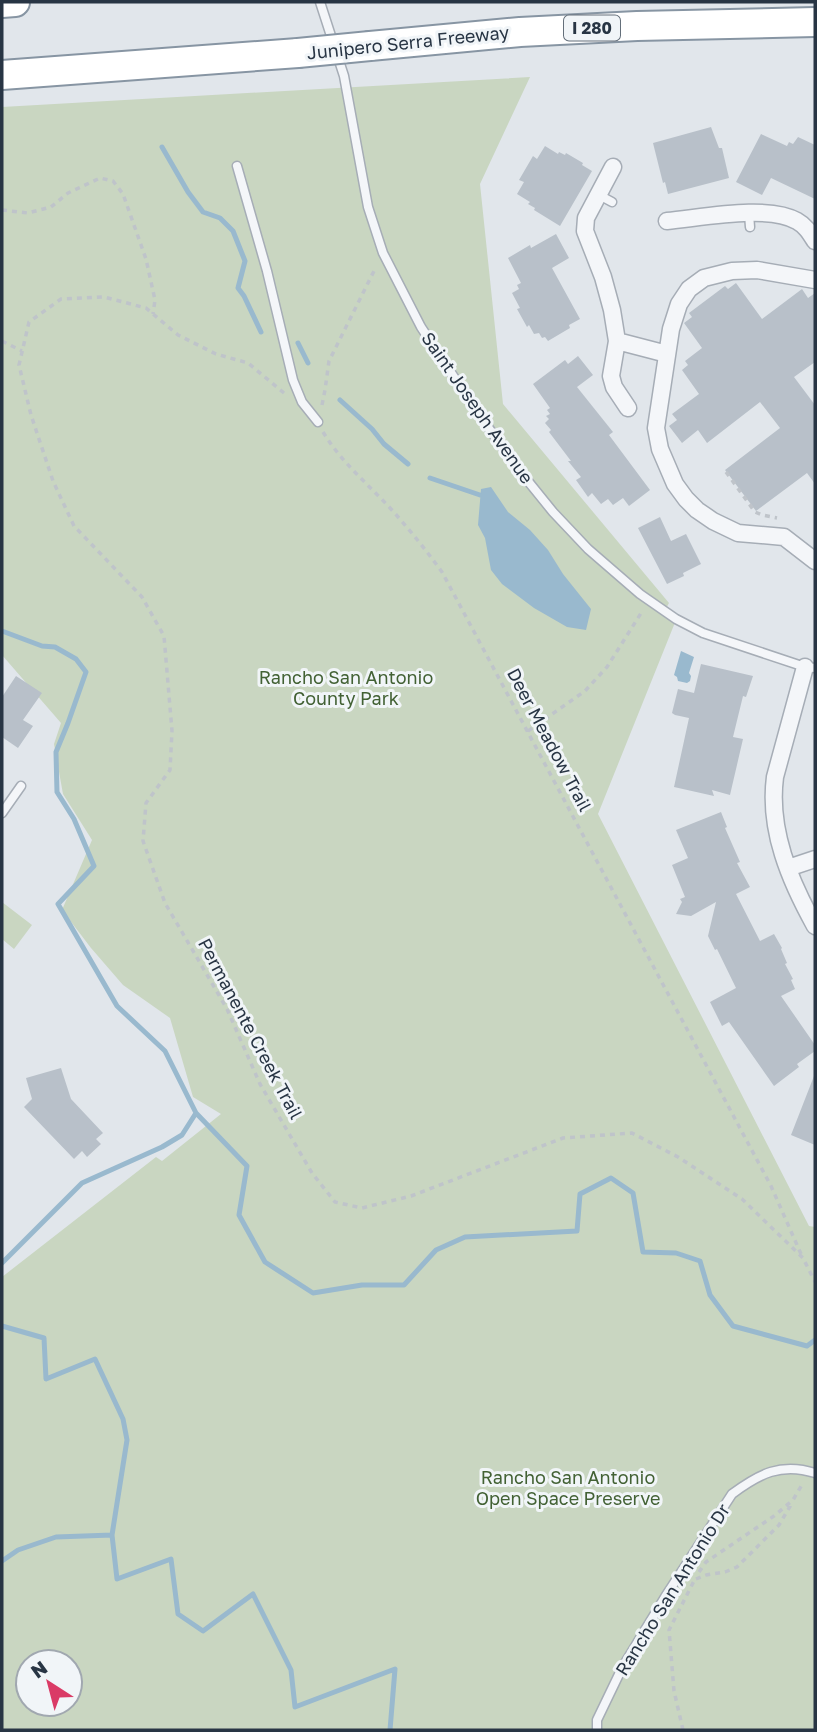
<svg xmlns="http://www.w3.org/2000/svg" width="817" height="1732" font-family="'Golos Text',sans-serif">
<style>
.green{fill:#c9d6c1;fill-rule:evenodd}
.water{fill:#99b9ce}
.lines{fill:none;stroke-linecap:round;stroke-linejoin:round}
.stream{stroke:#99b9ce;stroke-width:5}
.building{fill:#b8c0c9}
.service-casing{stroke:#a6adb6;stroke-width:11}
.minor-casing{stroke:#a6adb6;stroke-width:19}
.motorway-casing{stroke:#8795a3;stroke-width:32}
.path{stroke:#bfc4ca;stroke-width:3.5;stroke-dasharray:5 5;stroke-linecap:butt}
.service{stroke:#f4f6f9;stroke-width:8}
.minor{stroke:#f4f6f9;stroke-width:16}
.motorway{stroke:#fff;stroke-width:28}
.motorway-bridge-casing{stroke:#8795a3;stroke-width:32;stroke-linecap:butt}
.motorway-bridge{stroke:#fff;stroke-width:28}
.labels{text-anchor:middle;stroke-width:6;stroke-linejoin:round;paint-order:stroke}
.shield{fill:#f1f5f8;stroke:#646f7a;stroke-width:2}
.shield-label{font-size:16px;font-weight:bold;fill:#283544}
.street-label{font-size:18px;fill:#283544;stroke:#f1f5f8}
.park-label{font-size:18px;fill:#426134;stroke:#f1f5f8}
</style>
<rect width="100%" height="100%" fill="#e1e6eb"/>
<path class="green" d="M530,77l-50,107 23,220 166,199 -5,9 12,8 -78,194 211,412 6,1v503h-813v-453l154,-120 6,4 59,-47 -28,-17 -23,-79 -47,-33 -32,-37 -29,-38 30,-70 -29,-46 -9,-50 7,-21 -59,-68v-548zM28,1662h42v42h-42z
M2,902l30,23 -18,24 -12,-10z"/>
<path class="water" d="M491,487l17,25 22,18 18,20 15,24 28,35 -5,21 -19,-3 -33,-19 -32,-24 -11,-14 -6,-32 -7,-13 3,-36z
M681,651l13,6 -5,16 2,3 -1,5 -3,2 -9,-2 -1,-4 -3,-2z"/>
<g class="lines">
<path class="stream" d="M162,147l26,45 15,20 17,6 13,13 12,30 -7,27 6,8 17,36
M298,343l10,20
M340,400l32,29 12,15 24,20
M430,478l50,17
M2,631l40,15 13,1 21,12 10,13 -18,51 -12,29 1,40 17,27 20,47 -36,38 59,102 48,45 31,62 51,53 -8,49 26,47 48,31 49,-8h42l32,-35 29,-13 112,-6 3,-37 31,-16 22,15 10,59 33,1 24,8 10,34 23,31 74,20 8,-6
M2,1263l80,-80 80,-36 20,-12 14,-22
M2,1326l42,12 2,41 49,-20 28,60 4,21 -15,95 5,44 54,-20 7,55 25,17 50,-37 38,76 4,37 100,-38 -5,61
M2,1561l16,-11 38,-13 56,-2"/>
</g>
<path class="building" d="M711,127l8,21h3l7,30 -61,16 -3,-12 -2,1 -10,-40z
M761,134l26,12 2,-4 4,2 5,-7 17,8v54l-44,-21 -9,17 -26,-13z
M545,146l13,8 1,-2 6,3 1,-2 17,10 -1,2 10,6 -32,55 -26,-16 1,-2 -7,-4 2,-2 -13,-8 7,-12 -5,-2 14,-24 4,3z
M556,234l13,24 -17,10 28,51 -11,6 1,3 -22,13 -3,-4 -3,1 -3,-5 -5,1 -5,-9 -2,2 -10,-18 3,-1 -8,-15 7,-4 -2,-4 4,-2 -13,-25 22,-13 1,3z
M736,283l26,36 40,-30 6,9 7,-5v69l-21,15 21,28v79l-8,-11 -51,38 -31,-41 55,-42 -20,-26 -53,41 -9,-13 -16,13 -13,-17 8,-6 -5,-6 27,-20 -17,-24 6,-5 -3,-4 17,-13 -18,-25 8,-6 -3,-4 36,-27 3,3z
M578,356l15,19 -16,12 36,45 -4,3 41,55 -21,16 -6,-8 -10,7 -5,-6 -7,5 -9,-11 -4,4 -12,-17 5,-3 -13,-16h3l-22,-29 2,-2 -6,-7 4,-4 -3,-3 4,-2 -3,-4 3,-2 -17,-24 32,-24 3,4z
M660,517l11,24 15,-7 15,30 -18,9 1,3 -17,8 -29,-56z
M701,664l52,12 -7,21 -3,-1 -10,41 10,2 -13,56 -18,-5 2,6 -40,-9 15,-69 -14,-3 -3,-2 6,-24 16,4z
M16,676l26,17 -19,27 10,6 -15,22 -16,-11v-40z
M721,812l6,15 -2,1 15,34 -3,1 13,24 -14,7 24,47 14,-7 8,14 -1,1 6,14 -2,1 8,15 -2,1 4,9 -14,7 34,49v6l-18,13 2,3 -25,19 -45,-64 -7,4 -12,-24 26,-14 -19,-39 -2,1 -7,-14 8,-34 -25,14 -15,-2 6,-12 -2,-3 5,-2 -13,-32 16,-7 -12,-28z
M61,1068l10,31 32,34 -7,6 5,5 -14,13 -5,-6 -8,8 -50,-52 8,-8 -6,-21z
M814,1076h1v69l-24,-10z"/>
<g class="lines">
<defs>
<path id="service" d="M320,2l24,74 24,131 15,46 38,74 54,82 44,61 34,42 35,37 52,45 36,25 27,14 102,34 10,1
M237,166l30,105 26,109 9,22 16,20
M599,195l13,7
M749,214l1,13
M2,813l19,-27
M597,1730v-10l26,-54 42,-69 67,-103c27,-20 49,-32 83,-21"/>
<path id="minor" d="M613,167l-27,51 -1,13 18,46 9,33 5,31 -6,35 3,11 14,21
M667,221c34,-3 101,-17 130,0 9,5 13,12 18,20
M815,280l-58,-10 -25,1 -28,7 -15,11 -10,15 -8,25 -15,99 4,21 15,35 11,15 11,11 16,11 25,12 46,4 31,24
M617,341l50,13
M805,667l-30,110c-7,53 15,104 40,149
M788,868l27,-9"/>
<path id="motorway" d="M2,3l13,-1
M370,46l150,-14 117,-6 178,-4
M2,75l296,-22"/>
</defs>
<use href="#service" class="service-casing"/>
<use href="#minor" class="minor-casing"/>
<use href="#motorway" class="motorway-casing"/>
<path class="path" d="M2,210l26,3 23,-6 17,-14 32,-15 13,3 10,13 23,65 9,41 -2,14
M2,341l20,10
M284,393l-36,-30 -32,-9 -38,-19 -32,-27 -42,-11 -43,2 -32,23 -10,43 12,50 22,66 21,45 68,71 22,39 8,95 -2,39 -24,33 -3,38 22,62 62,106 33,75 52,89 23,29 27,6 49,-12 152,-58 69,-5 46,24 64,42 61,59 12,24
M322,405l3,-15 4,-29 47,-94
M323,432c19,31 44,51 68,77 18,20 35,41 51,63l329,614 30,68
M726,472l29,40 7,3 15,3
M528,731l57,-40 22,-24 36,-57
M699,1572l7,-10 68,-46 19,-16 10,-17
M696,1579l10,-4 19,-3 12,-5 42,-42 13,-22
M683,1730l-9,-39 -5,-61 26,-51"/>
<use href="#service" class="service"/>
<use href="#minor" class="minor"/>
<use href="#motorway" class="motorway"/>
<defs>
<path id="motorway-bridge" d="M298,53l72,-7"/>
</defs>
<use href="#motorway-bridge" class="motorway-bridge-casing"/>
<use href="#motorway-bridge" class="motorway-bridge"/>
</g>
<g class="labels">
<rect class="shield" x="564" y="15.5" width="56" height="25" rx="5"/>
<g class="shield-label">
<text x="592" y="34">I 280</text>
</g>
<g class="street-label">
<text transform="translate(408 43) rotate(-6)" y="6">Junipero Serra Freeway</text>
<text transform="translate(477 408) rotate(55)" y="6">Saint Joseph Avenue</text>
<text transform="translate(549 740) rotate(62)" y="6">Deer Meadow Trail</text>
<text transform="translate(250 1029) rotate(62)" y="6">Permanente Creek Trail</text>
<text transform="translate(673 1590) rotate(-58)" y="6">Rancho San Antonio Dr</text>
</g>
<g class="park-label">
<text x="346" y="684">Rancho San Antonio<tspan x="346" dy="21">County Park</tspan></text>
<text x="568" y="1484">Rancho San Antonio<tspan x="568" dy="21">Open Space Preserve</tspan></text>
</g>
</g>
<rect width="817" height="1732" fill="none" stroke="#283544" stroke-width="7"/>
<g transform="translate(49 1683) rotate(324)"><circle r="33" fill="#f1f5f8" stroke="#a1a8b0" stroke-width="2"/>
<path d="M0-5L12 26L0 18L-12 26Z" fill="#da3b66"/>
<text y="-10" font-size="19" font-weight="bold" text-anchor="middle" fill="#283544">N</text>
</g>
</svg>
